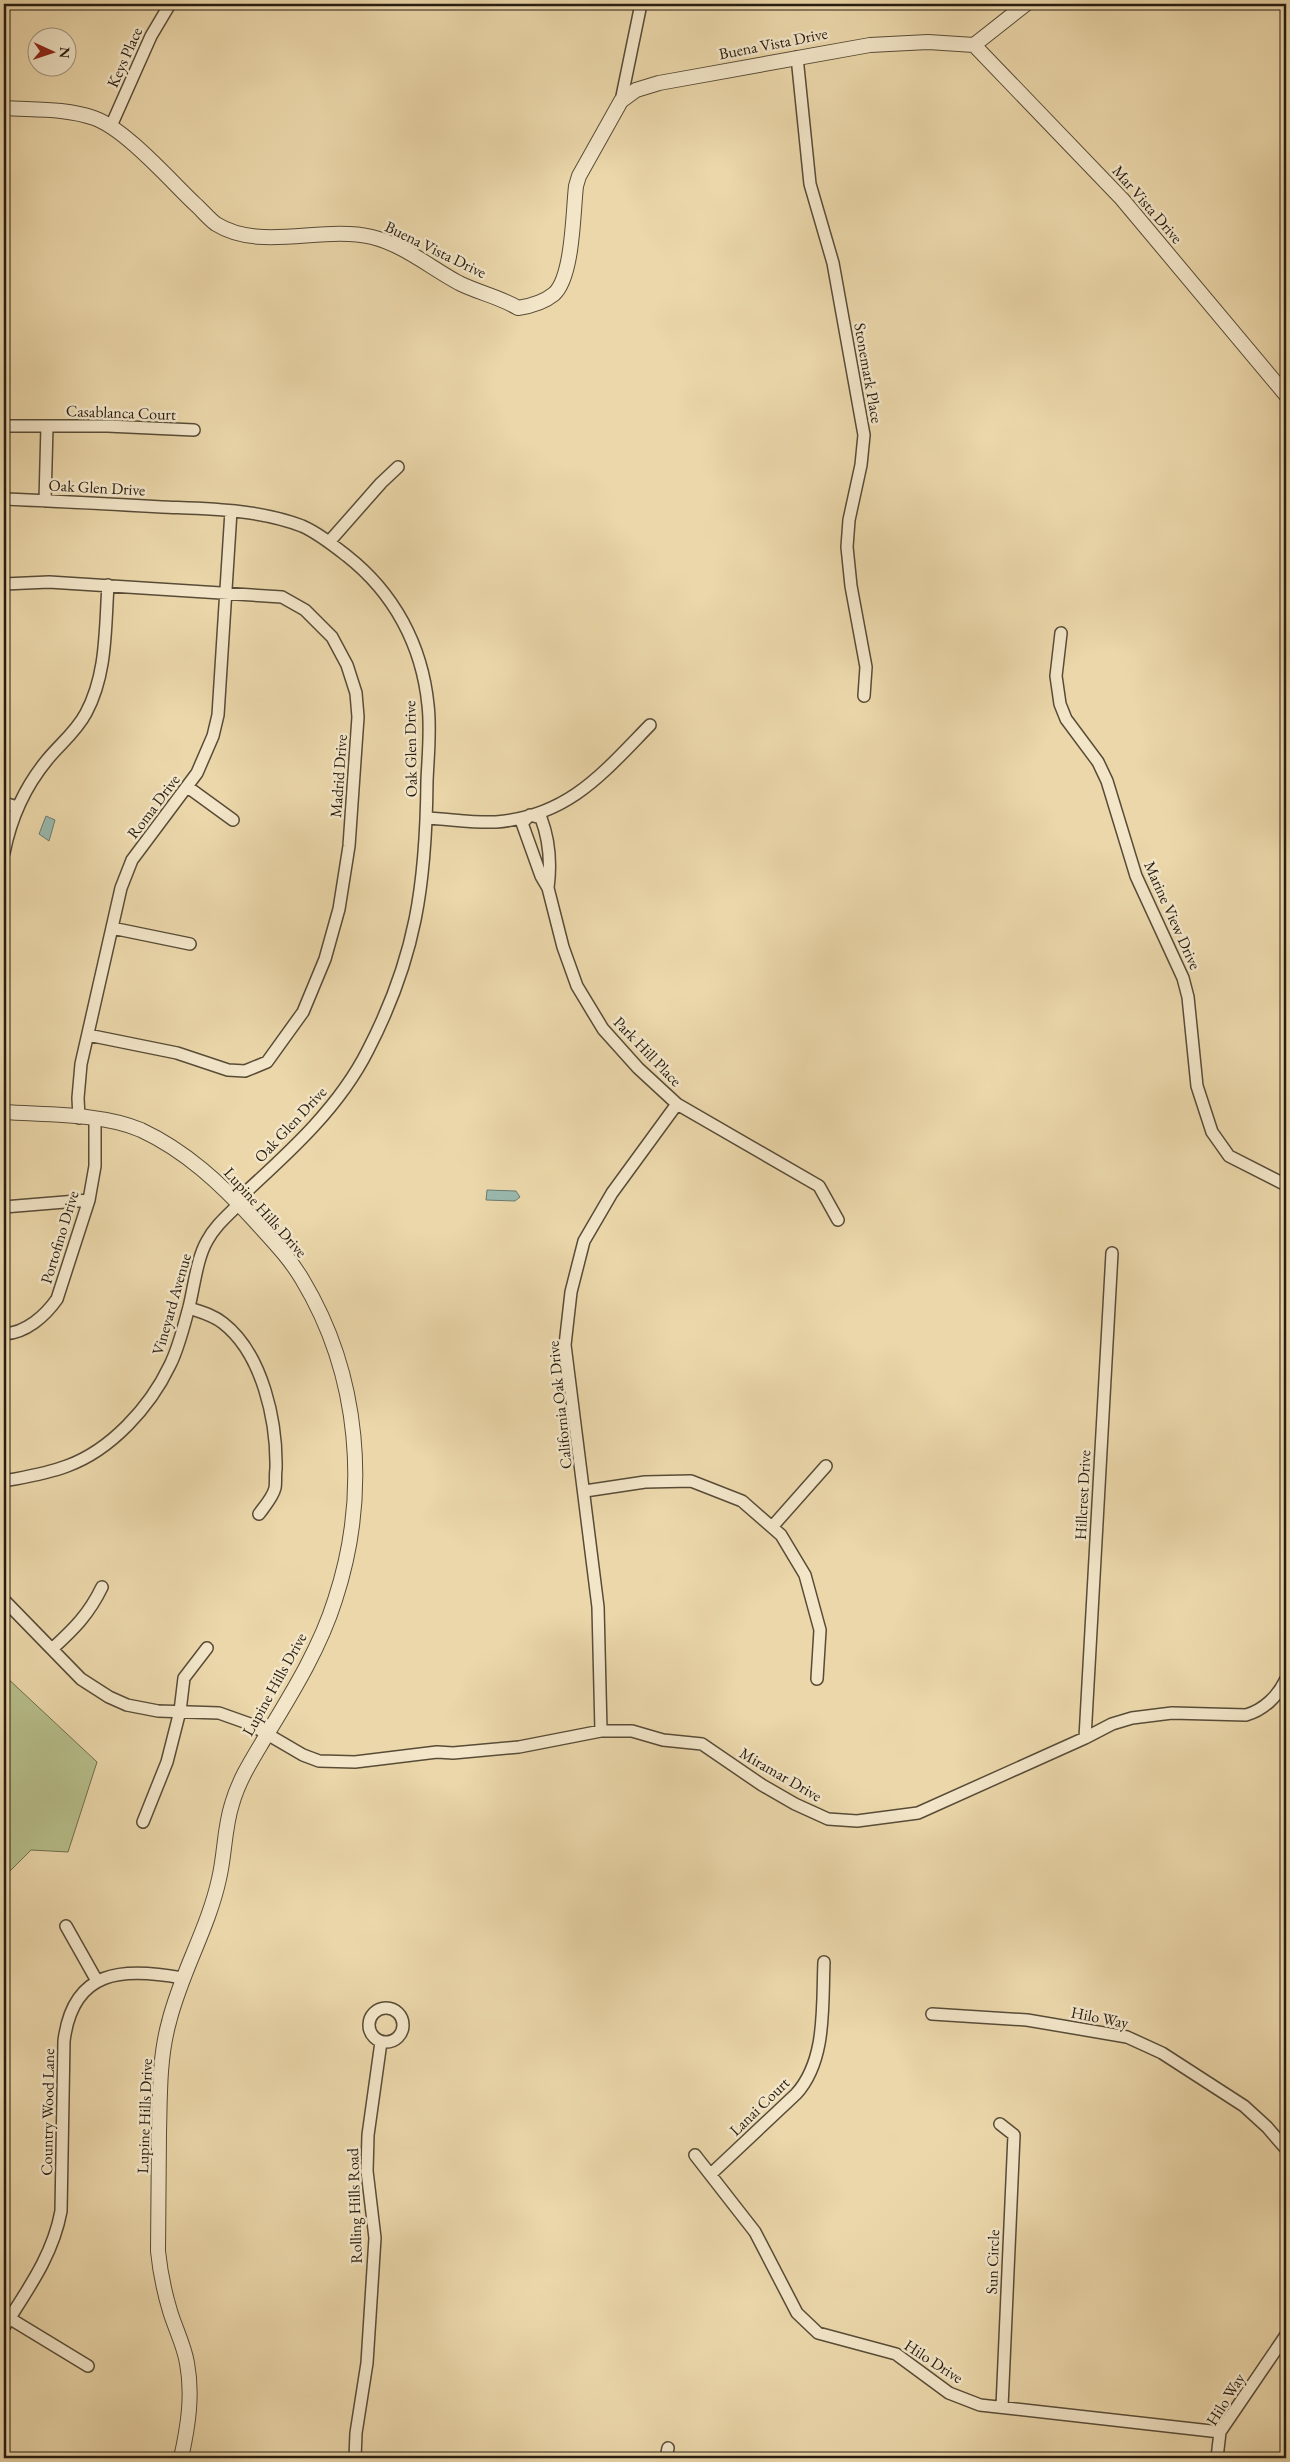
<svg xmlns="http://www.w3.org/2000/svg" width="1290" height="2462" font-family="'EB Garamond',serif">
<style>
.green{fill:#b6be8a;stroke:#6e6e4e}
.water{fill:#99b9ae;stroke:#6b7b6f}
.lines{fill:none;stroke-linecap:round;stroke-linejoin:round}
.minor-casing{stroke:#584c37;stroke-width:14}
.tertiary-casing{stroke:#584c37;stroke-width:16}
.minor{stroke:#f2e5c8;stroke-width:11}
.tertiary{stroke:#f2e5c8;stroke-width:14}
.labels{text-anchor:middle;stroke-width:5;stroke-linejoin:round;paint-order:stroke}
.street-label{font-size:16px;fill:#271d11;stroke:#f2e5c8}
</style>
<rect width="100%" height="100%" fill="#ebd7aa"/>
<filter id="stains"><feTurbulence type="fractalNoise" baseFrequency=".004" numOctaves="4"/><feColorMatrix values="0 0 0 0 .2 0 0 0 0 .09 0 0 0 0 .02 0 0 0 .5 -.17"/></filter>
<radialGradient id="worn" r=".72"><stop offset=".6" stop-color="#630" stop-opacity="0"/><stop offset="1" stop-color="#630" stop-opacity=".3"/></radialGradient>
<path class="green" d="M4,1675l93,87 -29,90 -37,-2 -27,27z"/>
<path class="water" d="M46,816l9,4 -6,21 -10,-7z
M487,1190l29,1 4,6 -5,4 -29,-1z"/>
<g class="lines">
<defs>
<path id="minor" d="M797,57l13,127 23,79 31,172 -3,30 -12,55 -2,27 4,39 15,81 -2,29
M621,101l20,-97
M111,126l40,-90 19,-32
M4,426h103l87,4
M4,499c52,2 105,5 158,8 46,2 96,2 140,19 16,7 31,19 45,30 47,37 75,89 81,149 3,25 0,51 -1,76 -1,103 -11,176 -59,269 -30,60 -83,106 -132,151
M45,501l2,-75
M329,542l52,-59 17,-16
M4,584l45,-2 233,15 23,13 27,27 15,28 9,28 2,24 -9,129 -10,63 -14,50 -22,53 -36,50 -22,9 -17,-1 -51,-17 -89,-18
M1061,633l-5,43 4,28 6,15 32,43 9,19 29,95 47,102 5,19 9,89 15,46 17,24 57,29
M189,788l44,32
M4,803l13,4
M427,818c22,1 47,5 69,4 73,-6 107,-49 154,-97
M4,853c7,-36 20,-65 43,-93 13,-16 29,-28 39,-47 21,-39 19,-84 22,-128
M548,888c3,-23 1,-49 -7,-70l-11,-3 -8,8 19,53 7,12 15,59 14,39 26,43 35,39 39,36 142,82 19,34
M112,928l78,16
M79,1118l-1,-20 3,-34 40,-176 11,-28 65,-87 16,-37 5,-21 13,-204
M4,1207l85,-7
M189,1308c12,4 24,7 34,15 40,31 54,99 53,146 -1,6 0,14 -1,19 -2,9 -11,19 -16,26
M4,1334c22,-1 41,-18 53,-35l32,-99 6,-34v-47
M4,1481c21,-4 42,-7 63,-15 44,-16 83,-59 103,-101 9,-18 14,-40 19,-58 5,-20 8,-49 18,-66 8,-15 20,-25 32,-37
M585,1491l60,-9 46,-1 51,20 39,34 24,40 15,55 -3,49
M772,1527l54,-61
M4,1600l77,79 28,18 18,8 31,6 61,2 31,11 53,31 16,6 36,1 82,-10 16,1 66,-6 82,-16h31l31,9 39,4 60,41 33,19 33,15 29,2 61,-8 167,-75 27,-14 20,-6 40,-5 74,2c18,-5 32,-19 40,-36
M52,1649c22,-20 37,-35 50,-62
M601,1731l-3,-124 -33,-262 6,-53 13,-51 28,-48 65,-89
M1085,1738l27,-485
M143,1822l24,-60 13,-51 4,-33 23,-30
M66,1926l31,55
M369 2025a17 17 0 1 1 34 0a17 17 0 1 1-34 0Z
M932,2014l95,6 100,17 35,16 82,53 23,21 19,22
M1000,2124l14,11 -12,272
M695,2155l60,77 42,81 21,20 78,21 53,39 31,12 240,27
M711,2174l85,-80c31,-34 26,-89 28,-132
M9,2318l79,48
M4,2327c24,-38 49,-72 57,-116l3,-170c9,-72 59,-74 118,-63
M355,2458l1,-25 11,-70 8,-125 -8,-67 1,-36 13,-93
M666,2458l2,-10
M1217,2458l3,-26 66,-97"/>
<path id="tertiary" d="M974,45l148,154 164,196
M4,108c29,2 62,0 90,10 30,10 75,61 100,85 7,6 14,15 22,21 45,28 106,1 156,13 32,8 59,31 87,46 20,10 41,14 59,25 13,-2 25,-5 36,-14 19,-17 19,-82 22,-108l3,-10 42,-75 15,-11 23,-7 211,-38 58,-3 46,3 52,-41
M4,1112c42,3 98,1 137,18 45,21 80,54 113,90 17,19 35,37 48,59 58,96 68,215 33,321 -15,48 -43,93 -69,136 -13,22 -27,43 -34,68 -8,25 -7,50 -13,75 -11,50 -38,94 -50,143 -10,36 -9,74 -10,111 0,39 -1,78 -1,118 2,20 6,40 12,60 5,17 14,34 17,52 6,32 1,64 -6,95"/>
</defs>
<use href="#minor" class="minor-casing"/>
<use href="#tertiary" class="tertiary-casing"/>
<use href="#minor" class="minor"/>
<use href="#tertiary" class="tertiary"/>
</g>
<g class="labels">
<g class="street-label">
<text transform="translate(773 43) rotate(-11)" y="6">Buena Vista Drive</text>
<text transform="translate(124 57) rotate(-66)" y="6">Keys Place</text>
<text transform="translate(1148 204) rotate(49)" y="6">Mar Vista Drive</text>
<text transform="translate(436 249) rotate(26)" y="6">Buena Vista Drive</text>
<text transform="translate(869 373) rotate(80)" y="6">Stonemark Place</text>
<text transform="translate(121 412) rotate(2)" y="6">Casablanca Court</text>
<text transform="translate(97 487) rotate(3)" y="6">Oak Glen Drive</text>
<text transform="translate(410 749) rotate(-91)" y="6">Oak Glen Drive</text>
<text transform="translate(338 776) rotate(-86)" y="6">Madrid Drive</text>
<text transform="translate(153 806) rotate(-53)" y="6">Roma Drive</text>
<text transform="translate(1173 915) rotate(66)" y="6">Marine View Drive</text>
<text transform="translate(648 1051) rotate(46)" y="6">Park Hill Place</text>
<text transform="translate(290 1124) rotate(-47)" y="6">Oak Glen Drive</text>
<text transform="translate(266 1212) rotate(48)" y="6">Lupine Hills Drive</text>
<text transform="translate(59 1237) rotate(-73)" y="6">Portofino Drive</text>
<text transform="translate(171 1304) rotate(-74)" y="6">Vineyard Avenue</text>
<text transform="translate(559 1405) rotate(-96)" y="6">California Oak Drive</text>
<text transform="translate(1082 1495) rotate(-87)" y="6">Hillcrest Drive</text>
<text transform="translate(274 1684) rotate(-61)" y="6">Lupine Hills Drive</text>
<text transform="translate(781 1774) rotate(30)" y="6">Miramar Drive</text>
<text transform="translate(1100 2017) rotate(11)" y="6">Hilo Way</text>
<text transform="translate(759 2106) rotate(-44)" y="6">Lanai Court</text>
<text transform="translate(47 2112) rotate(-89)" y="6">Country Wood Lane</text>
<text transform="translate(144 2116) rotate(-88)" y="6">Lupine Hills Drive</text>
<text transform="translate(354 2206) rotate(-92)" y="6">Rolling Hills Road</text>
<text transform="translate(992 2262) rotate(-88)" y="6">Sun Circle</text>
<text transform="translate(934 2361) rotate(33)" y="6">Hilo Drive</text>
<text transform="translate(1225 2399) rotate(-58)" y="6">Hilo Way</text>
</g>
</g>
<rect width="1290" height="2462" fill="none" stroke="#ebd7aa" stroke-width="20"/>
<rect x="5" y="5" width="1280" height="2452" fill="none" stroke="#271d11" stroke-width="2.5"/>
<rect x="10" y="10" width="1270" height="2442" fill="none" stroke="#271d11"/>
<g transform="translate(52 52) rotate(93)"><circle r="24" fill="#f2e5c8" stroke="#a1957f"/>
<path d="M0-4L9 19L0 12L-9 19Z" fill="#8f2418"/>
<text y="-8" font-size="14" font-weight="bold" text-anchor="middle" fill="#271d11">N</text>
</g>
<rect width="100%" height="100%" filter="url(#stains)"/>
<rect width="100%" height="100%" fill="url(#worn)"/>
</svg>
